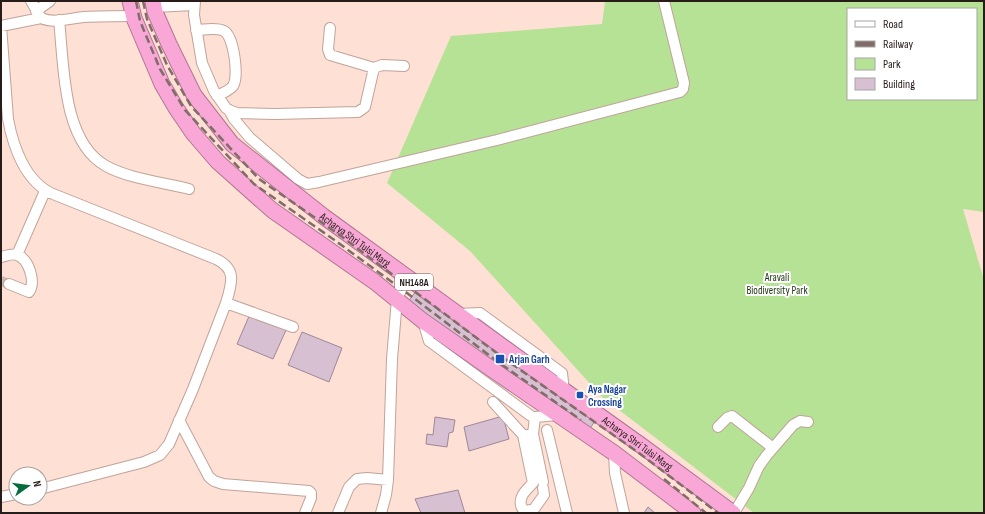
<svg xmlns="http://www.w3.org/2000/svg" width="985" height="514" font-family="'Sofia Sans Condensed',sans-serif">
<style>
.green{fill:#b5e295;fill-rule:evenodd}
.building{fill:#d8c0d3;stroke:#9d8798}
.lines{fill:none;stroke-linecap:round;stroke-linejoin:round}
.minor-tunnel{stroke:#d4b9af;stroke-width:10;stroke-dasharray:10 5;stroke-linecap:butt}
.minor-casing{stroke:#c0a399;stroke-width:12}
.highway-casing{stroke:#b07694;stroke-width:17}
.minor{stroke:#fff;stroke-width:10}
.highway{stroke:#f9a7d6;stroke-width:15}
.rail{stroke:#806d67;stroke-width:2.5;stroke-dasharray:8 4;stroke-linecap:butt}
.transit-dot{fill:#1a4fb4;stroke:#fff;stroke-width:1.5}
.labels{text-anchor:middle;stroke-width:4;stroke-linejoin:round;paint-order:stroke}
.shield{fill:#fff;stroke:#68605e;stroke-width:1}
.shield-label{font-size:10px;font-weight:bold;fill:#271c19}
.street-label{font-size:11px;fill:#271c19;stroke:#fff}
.park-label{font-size:11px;fill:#1f3210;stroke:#fff}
.transit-label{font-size:11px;font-weight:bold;fill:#164399;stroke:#fff;text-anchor:start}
</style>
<rect width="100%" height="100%" fill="#ffe0d5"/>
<path class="green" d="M605,1h379v211l-21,-3 21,71v233h-230l-152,-116 -132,-146 -83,-68 64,-147 151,-12zM848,9h128v90h-128z"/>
<path class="building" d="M420,286l55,40 6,-8 71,52 -5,6 53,38 -12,17 -54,-39 -7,11 -70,-51 -50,-49z
M250,314l36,16 -13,29 -36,-15z
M302,332l40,16 -13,34 -41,-17z
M503,416l6,23 -40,12 -5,-24z
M435,417l20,3 -2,12 -4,1 -2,14 -21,-3 1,-10 6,1z
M458,490l7,23h-44l-6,-14z
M648,507l7,6h-11z"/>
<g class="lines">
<path class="minor-tunnel" d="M1,281l8,3"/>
<defs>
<path id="minor" d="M31,1l10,17
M195,1l-1,14 8,48 12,28 12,17 3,2 8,3 38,1 83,-2 7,-5 9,-39 8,-3 22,1
M154,7l40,-2
M36,11l14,-10
M59,20c5,45 3,122 47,146 21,12 59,17 83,23
M1,26l7,93c5,27 17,63 45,75l163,65c21,10 16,24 10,44l-33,86 -24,55 -9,11 -16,7 -104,27
M1,26l40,-8c13,6 30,0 43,-1 17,-1 33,-1 50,-1
M330,28l-2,21 2,6 44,13
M196,30c8,0 20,-3 28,1 10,5 15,46 9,55 -4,5 -11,7 -16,10
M229,110l5,9 16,19 48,41 9,5 12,-2 178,-42 183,-48 3,-3 1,-6 -20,-82
M17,255l28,-64
M1,257c5,-1 11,-4 16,-2 12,4 19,27 12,37l-20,-8
M226,303l67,24
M457,314l23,-1 82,60 2,18
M423,321l6,20 102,75 4,1 22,-2
M493,402l30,33h5
M535,417l-2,17 10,48
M179,420l30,57 5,4 9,3 86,7 2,2v5l-6,15
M718,427l9,-9 5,-2 41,32
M547,430l20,83
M523,435l10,48c-7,7 -16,15 -11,25l4,3 8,-2 10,-14 -1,-7
M614,453l1,20 9,40
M1,497l15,-3
M338,513l11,-26 8,-8 10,-1 21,2
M381,513l5,-18 2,-15 4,-121 5,-60 10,-22
M734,513l15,-25 10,-22 8,-11 26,-30 7,-4 8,1"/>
<g id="highway">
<path d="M130,1l4,17 28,66 14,24 17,25 25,29 54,48 103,72 48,39 70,49 121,83 79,60"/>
<path id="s1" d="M153,1l2,11 14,32 25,51 38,49 91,72 183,133 136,97 91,67"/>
</g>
</defs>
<use href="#minor" class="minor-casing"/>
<use href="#highway" class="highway-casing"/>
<use href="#minor" class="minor"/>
<use href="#highway" class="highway"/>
<path class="rail" d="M136,1l4,20 20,48 25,41 69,74 79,55 74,54 91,69 83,58
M143,1l4,18 20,46 24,41 68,73 78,54 165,124 137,96 79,60
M664,479l42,34"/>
</g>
<g class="transit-dot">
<rect x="495" y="354" width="10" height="10" rx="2"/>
<rect x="576" y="391" width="8" height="8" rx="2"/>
</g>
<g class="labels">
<rect class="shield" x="395" y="274" width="38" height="16" rx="3"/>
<g class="shield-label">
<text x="414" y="286">NH148A</text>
</g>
<g class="street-label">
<text dy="4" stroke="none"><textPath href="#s1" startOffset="321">Acharya Shri Tulsi Marg</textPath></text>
<text dy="4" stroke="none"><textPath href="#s1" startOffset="669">Acharya Shri Tulsi Marg</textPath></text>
</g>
<g class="park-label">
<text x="777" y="281">Aravali<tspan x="777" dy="13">Biodiversity Park</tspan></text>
</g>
<g class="transit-label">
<text x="509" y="363">Arjan Garh</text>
<text x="588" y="393">Aya Nagar<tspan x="588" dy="13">Crossing</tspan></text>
</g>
</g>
<rect width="985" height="514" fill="none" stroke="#271c19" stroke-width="4"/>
<rect x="847" y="8" width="130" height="92" fill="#ffffff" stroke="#a9a4a3"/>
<rect x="855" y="21" width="20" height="6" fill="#ffffff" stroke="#a9a4a3"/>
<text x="883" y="28" font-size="12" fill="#271c19">Road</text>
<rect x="855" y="41" width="20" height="6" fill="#806d67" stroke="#a9a4a3"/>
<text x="883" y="48" font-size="12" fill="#271c19">Railway</text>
<rect x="855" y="58" width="20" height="12" fill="#b5e295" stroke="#a9a4a3"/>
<text x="883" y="68" font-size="12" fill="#271c19">Park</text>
<rect x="855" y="78" width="20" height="12" fill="#d8c0d3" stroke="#a9a4a3"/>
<text x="883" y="88" font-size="12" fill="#271c19">Building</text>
<g transform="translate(28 486) rotate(76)"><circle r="19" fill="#ffffff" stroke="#a9a4a3"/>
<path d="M0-3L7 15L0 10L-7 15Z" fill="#066a3f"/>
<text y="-6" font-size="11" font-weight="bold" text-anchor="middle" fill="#271c19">N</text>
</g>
</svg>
